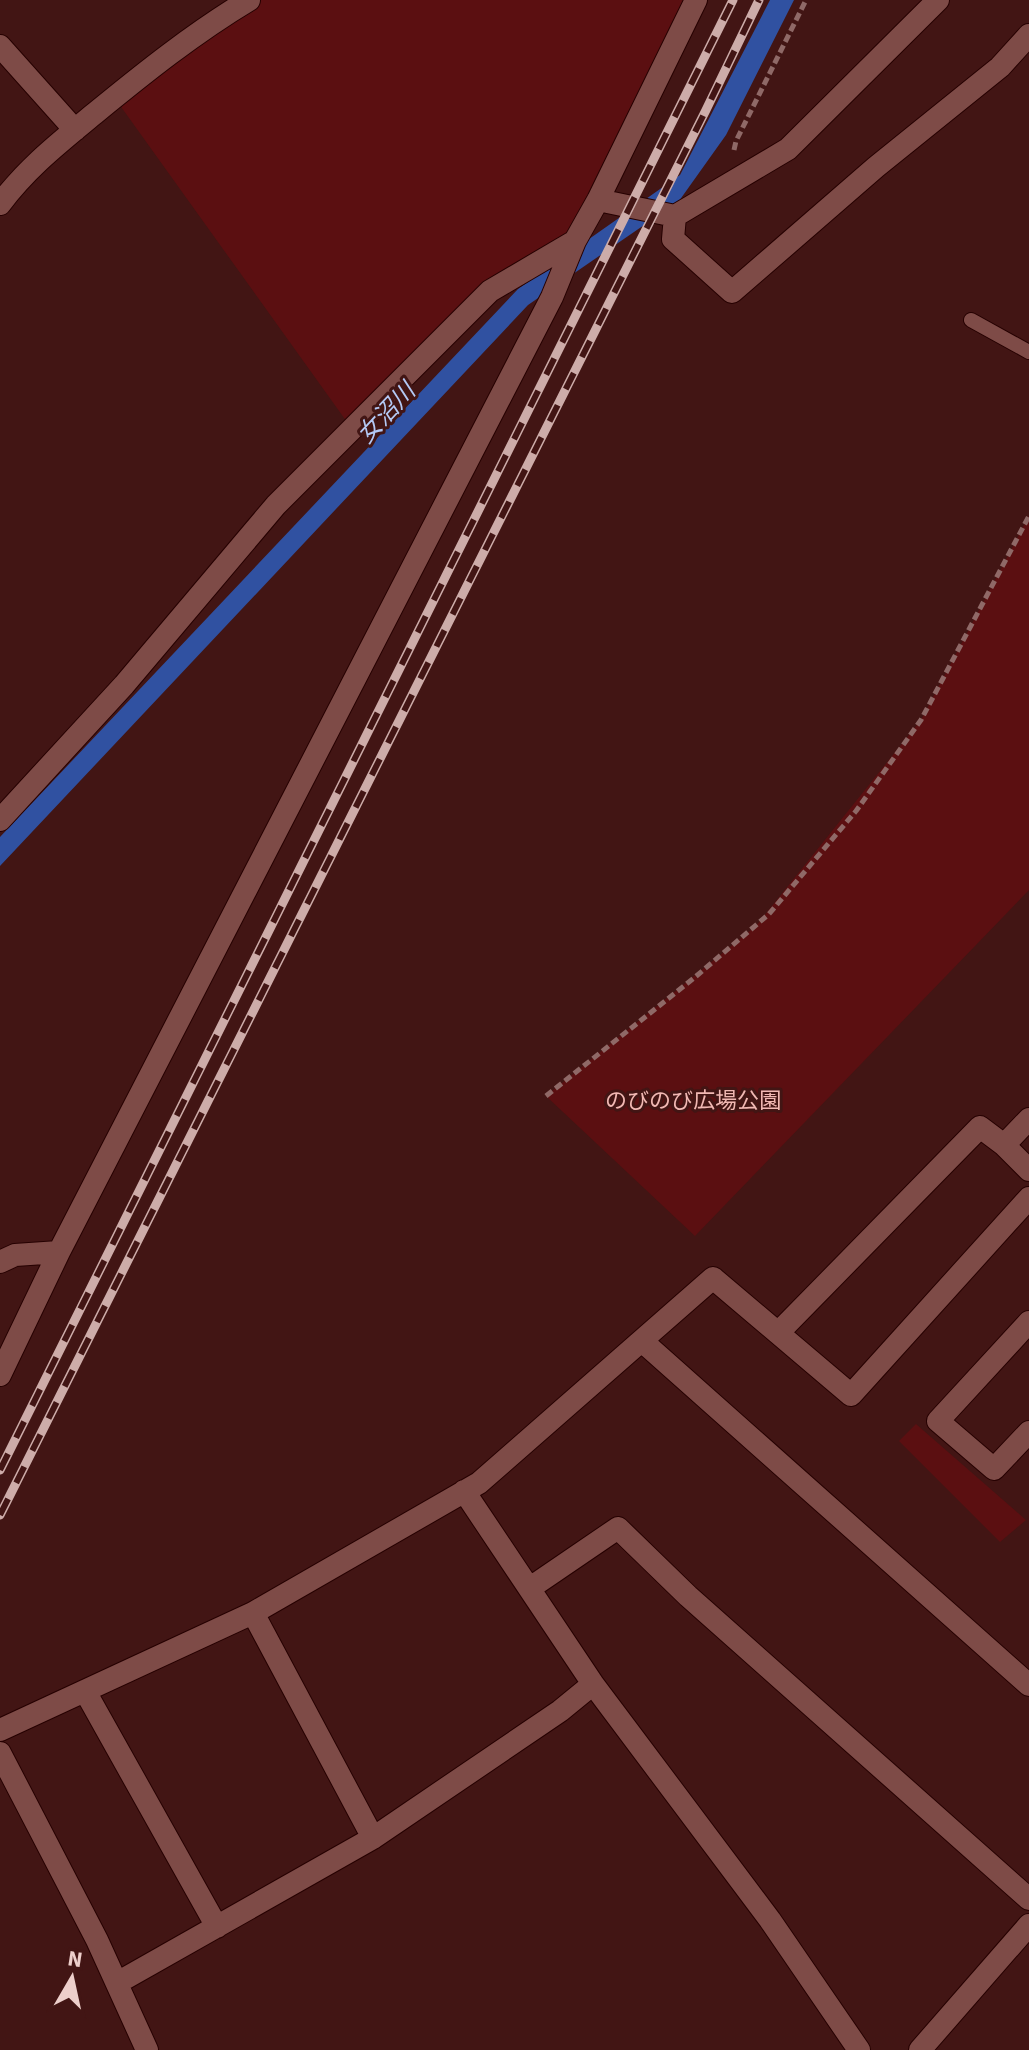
<svg xmlns="http://www.w3.org/2000/svg" width="1029" height="2050" font-family="'Source Sans 3','Noto Sans JP',sans-serif">
<style>
.green{fill:#5b0f11}
.water{fill:#3051a1}
.lines{fill:none;stroke-linecap:round;stroke-linejoin:round}
.service-casing{stroke:#260001;stroke-width:16}
.minor-casing{stroke:#260001;stroke-width:24}
.path{stroke:#8f6967;stroke-width:5;stroke-dasharray:8 4;stroke-linecap:butt}
.service{stroke:#7e4b47;stroke-width:14}
.minor{stroke:#7e4b47;stroke-width:22}
.rail-casing{stroke:#cdaca9;stroke-width:9}
.rail{stroke:#421514;stroke-width:6;stroke-dasharray:18;stroke-linecap:butt}
.labels{text-anchor:middle;stroke-width:6;stroke-linejoin:round;paint-order:stroke}
.park-label{font-size:22px;fill:#f1b8b3;stroke:#421514}
.water-label{font-size:24px;font-style:italic;fill:#b4c9f5;stroke:#421514}
</style>
<rect width="100%" height="100%" fill="#421514"/>
<path class="green" d="M253,0h443l-121,241 -85,50 -138,138 -238,-332z
M1029,516v374l-334,346 -149,-140 210,-170 165,-206z
M916,1424l110,96 -26,22 -101,-101z"/>
<path class="water" d="M770,0h24l-68,135 -47,66 -151,104 -528,561v-29l518,-548 162,-114z"/>
<g class="lines">
<defs>
<path id="service" d="M971,320l58,32"/>
<path id="minor" d="M0,46l75,84
M598,200l77,16 113,-67 150,-149
M0,204c28,-37 59,-61 94,-90 50,-41 100,-81 155,-114
M675,216l-2,23 59,53 144,-125 124,-100 29,-32
M0,820l124,-135 152,-180 214,-214 85,-50
M1029,1119l-25,26 25,25
M0,1262l15,-7 44,-3
M1029,1322l-91,99 56,48 35,-37
M778,1333l202,-206 24,18
M642,1341l387,344
M0,1375l59,-123 493,-955 23,-56 23,-41 98,-200
M464,1491l129,193 177,236 89,130
M530,1588l88,-60 70,68 341,303
M253,1613l120,225
M85,1691l132,236
M0,1730l253,-117 226,-130 234,-205 138,117 178,-197
M0,1753l97,187 50,110
M117,1983l256,-145 187,-127 33,-27
M920,2050l109,-125"/>
</defs>
<use href="#service" class="service-casing"/>
<use href="#minor" class="minor-casing"/>
<path class="path" d="M734,150l2,-9 70,-141
M546,1096l148,-118 75,-64 87,-103 65,-91 108,-204"/>
<use href="#service" class="service"/>
<use href="#minor" class="minor"/>
<defs>
<path id="rail" d="M0,1470l733,-1470
M0,1515l706,-1405 53,-110"/>
</defs>
<use href="#rail" class="rail-casing"/>
<use href="#rail" class="rail"/>
</g>
<g class="labels">
<g class="park-label">
<text x="693" y="1108">のびのび広場公園</text>
</g>
<g class="water-label">
<text transform="translate(386 413) rotate(-47)" y="8">女沼川</text>
</g>
</g>
<g transform="translate(72 1978) rotate(9)" stroke="#421514" stroke-width="6" paint-order="stroke">
<path d="M0-6L14 30L0 20L-14 30Z" fill="#edcfcb"/>
<text y="-12" font-size="22" font-weight="bold" text-anchor="middle" fill="#edcfcb">N</text>
</g>
</svg>
